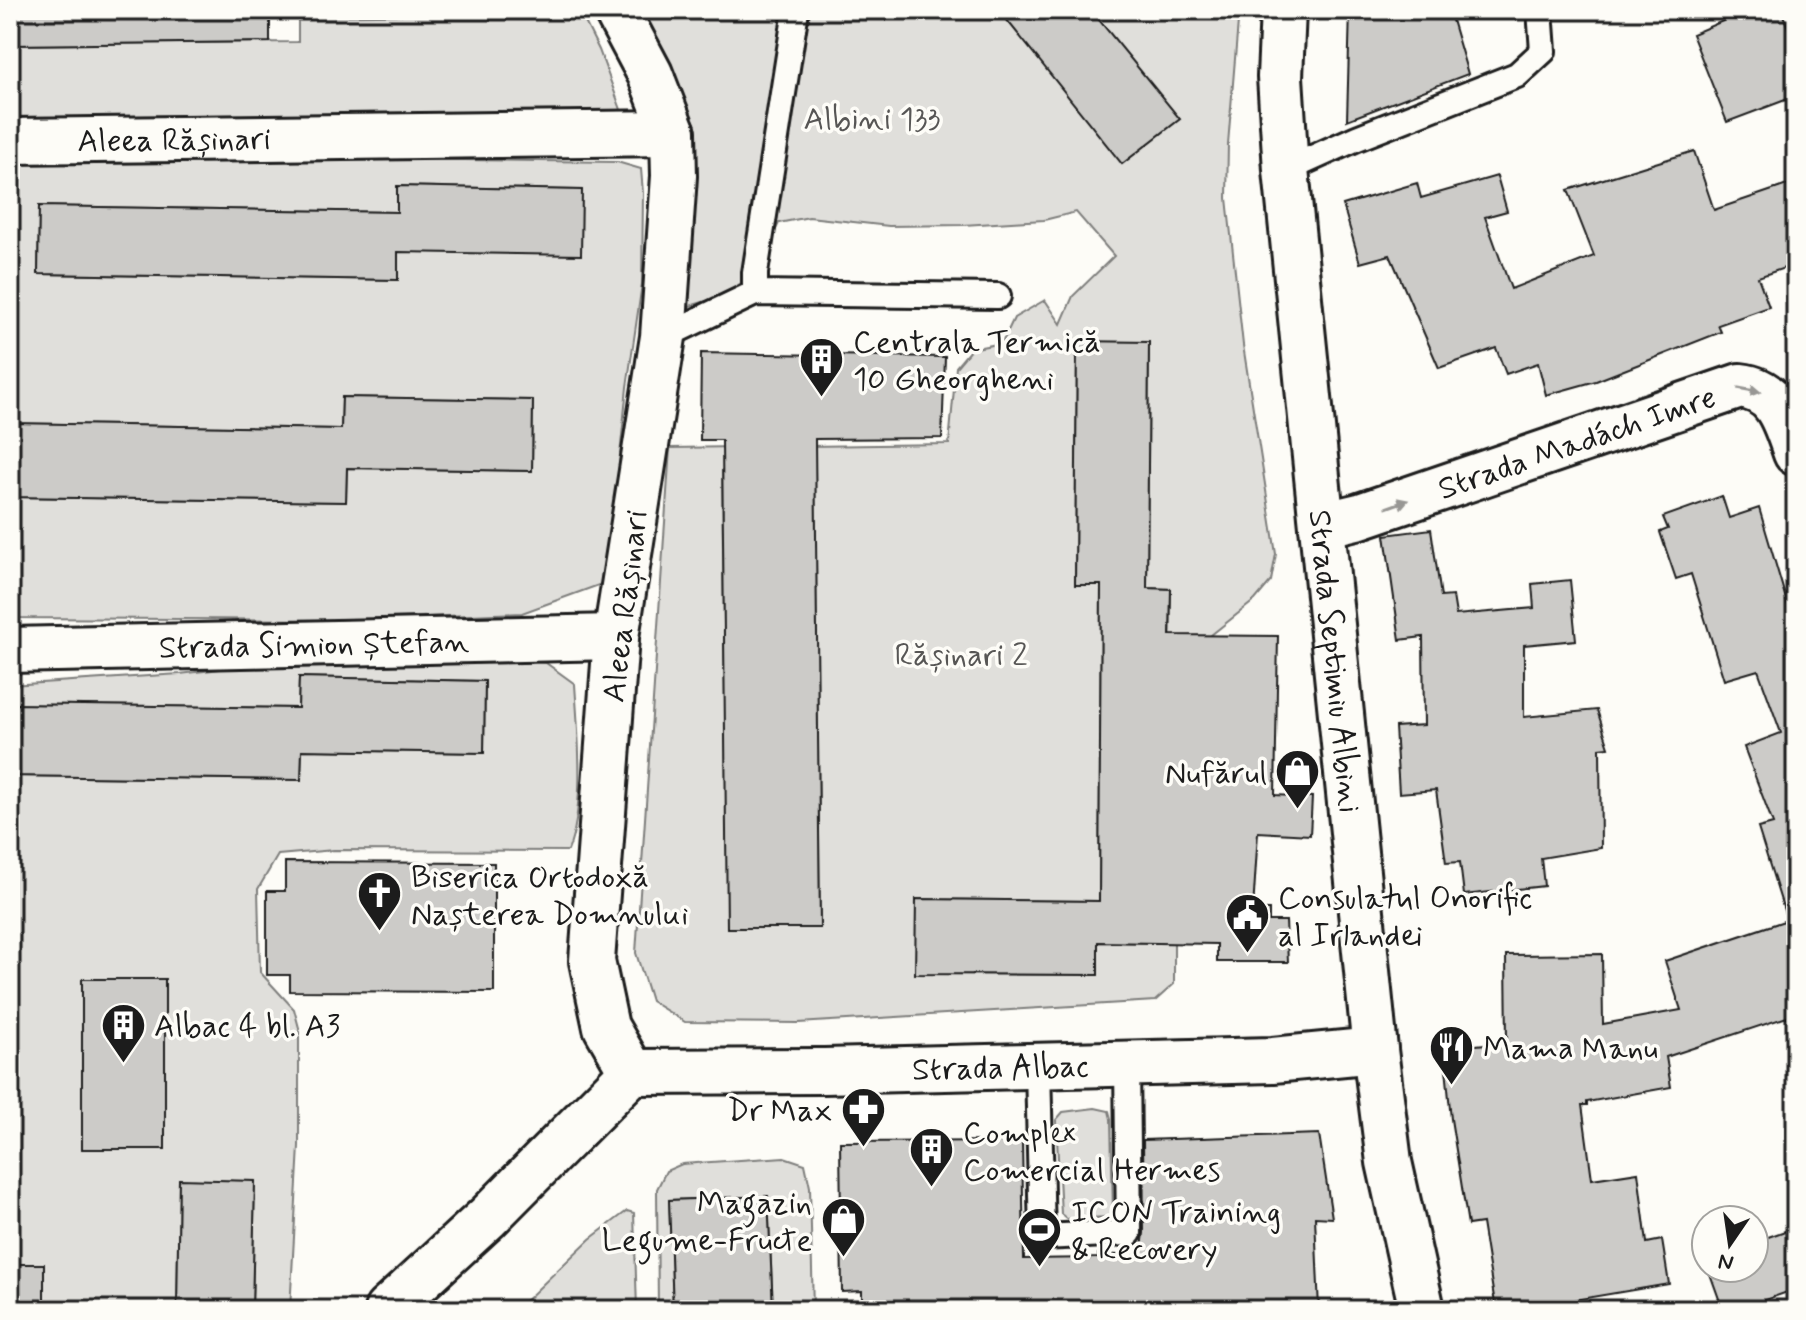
<svg xmlns="http://www.w3.org/2000/svg" width="1806" height="1320" font-family="Mynerve,sans-serif">
<style>
.green{fill:#e0dfdb;stroke:#7e7e7c;stroke-width:2;fill-rule:evenodd}
.building{fill:#cccbc8;stroke:#1c1c1c;stroke-width:2}
.lines{fill:none;stroke-linecap:round;stroke-linejoin:round}
.service-casing{stroke:#1c1c1c;stroke-width:30}
.minor-casing{stroke:#1c1c1c;stroke-width:50}
.tertiary-casing{stroke:#1c1c1c;stroke-width:50}
.service{stroke:#fdfcf7;stroke-width:24}
.minor{stroke:#fdfcf7;stroke-width:44}
.tertiary{stroke:#fdfcf7;stroke-width:44}
.oneway{fill:#989794}
.labels{text-anchor:middle;stroke-width:7;stroke-linejoin:round;paint-order:stroke}
.park-label{font-size:32px;fill:#575655;stroke:#fdfcf7}
.street-label{font-size:32px;fill:#1c1c1c;stroke:#fdfcf7}
.poi-label{font-size:32px;fill:#1c1c1c;stroke:#fdfcf7;text-anchor:start}
</style>
<rect width="100%" height="100%" fill="#fdfcf7"/>
<filter id="ink" filterUnits="userSpaceOnUse"><feTurbulence type="fractalNoise" baseFrequency=".0125" numOctaves="2"/><feDisplacementMap in="SourceGraphic" scale="16" xChannelSelector="R" yChannelSelector="G"/><feConvolveMatrix kernelMatrix="1 2 1 2 8 2 1 2 1" color-interpolation-filters="sRGB"/></filter>
<g filter="url(#ink)">
<path class="green" d="M454,10h125l20,40 24,65 -613,8v-78l288,-3v-26l156,-2z
M624,10h26v6h81v-6h268l123,153 -31,-153h148l-11,134 -1,54 16,147 33,209 -5,27 -16,19 -59,47 -22,283v54l-19,17 -357,22 -113,-1 -34,-21 -15,-48 34,-505 279,-4 7,-77 15,-18 31,-6 12,-25 31,-18 16,24 12,-28 41,-40 -38,-44 -32,8 -81,5 -74,1 -80,-9 -30,6 -24,50 -32,23 -40,12zM1077,342h72l-2,246 24,1 -3,354 -70,-1 -1,33 -181,-1 1,-75 182,2 2,-316 -26,-1zM815,469l5,458 -92,1 -6,-458z
M10,154l607,8 24,7 2,24 -1,91 -15,103 -20,195 -85,31 -176,7 -336,-2v-121l336,5 1,-34 185,3 1,-71 -191,-3 -1,32 -331,-6zM397,186l184,4 -183,62v28l-360,-6 1,-68 358,6z
M462,655l84,8 29,21c3,49 11,122 -7,167l-234,-1 -56,5 -20,34 2,83 34,37 5,19v118l-9,164h-38l3,-128 -76,-2 -2,130h-133v-46h-34v-488l291,4 1,-30 182,3 1,-72 -186,-4 -1,31 -288,-4v-19l170,-11 73,-9zM82,979h82l1,170 -83,-1z
M1095,1108l14,3 2,8 2,95 -4,3 -42,2 -6,-5 -5,-94 7,-8z
M784,1157l21,7 5,23 3,123h-40l-5,-114 -99,4 4,110h-15l-1,-121 9,-18 16,-7z
M627,1211l7,2 3,97h-121l74,-71z"/>
<path class="building" d="M10,10h260v32l-260,3z
M999,10h92l89,109 -58,45z
M1350,10h99l19,64 -121,46z
M1718,10h63l15,38v48l-69,26 -35,-88 31,-13z
M1694,151l20,59 82,-28v82l-38,13 11,30 -51,18 3,7 -125,49 -50,14 -8,-32 -32,11 -10,-26 -57,20 -49,-113 -30,8 -17,-58 74,-22 4,15 76,-22 10,35 -22,6 26,72 83,-33 -26,-66z
M397,186l185,4 -1,65 -183,-3v28l-360,-6 1,-68 358,6z
M1077,341l72,1 -2,246 24,1 -1,46 108,1 -3,159 37,2 -2,38 -52,-3 -5,78h16v11h17l2,41h-71v-18l-119,-2v33l-183,-1 1,-75 183,2 2,-316h-26z
M701,353l244,4 -3,81 -127,1 5,489h-93l-5,-488h-22z
M342,397l191,3 -1,71 -185,-3 -1,34 -336,-5v-74l331,6z
M1722,496l7,22 30,-10 37,125v381l-130,43 5,30 -84,15v3h-5l10,74 46,-7 9,71 15,-3 7,44 -107,18 1,8h-67l-14,-87 -14,2 -17,-106 -7,-71 63,-6 -1,-87 96,-1 1,70 78,-14 -16,-49 122,-41 -29,-92 15,-4 -29,-77 37,-14 -23,-63 -34,10 -33,-106 -15,5 -16,-47 8,-3 -5,-12z
M1431,529l10,68 12,-1 3,19 78,-7 -2,-24 38,-4 6,60 -52,5v72l73,-7 12,37 -9,1 1,100 -60,10 3,28 -80,9 -4,-33 -14,1 -10,-73 -37,3 -4,-66 29,-2 -1,-88 -23,3 -15,-105z
M299,677l186,4 -1,72 -182,-3 -1,30 -291,-4v-72l288,4z
M285,862l209,1v129l-204,-1v-16h-23v-84h18z
M82,979h83v170h-83z
M1319,1134l13,84 -17,-1 4,93h-457v-19l-20,1 -2,-150 182,-1 2,118 74,-1v-4l43,2 3,-23 -1,-93z
M179,1179l76,2 -3,129h-75z
M768,1196l5,114h-100l-4,-110z
M1785,1231l11,30v28l-60,21h-13l-15,-42h46v-26z
M10,1264h34v46h-34z"/>
<g class="lines">
<defs>
<path id="service" d="M1286,170l71,-32 160,-63 26,-24 -3,-41
M755,293l243,3
M663,337l92,-44v-20l41,-263
M1038,1066l4,171 87,-4 -2,-169"/>
<g id="minor">
<path d="M616,10l34,64 23,59 1,43 -11,161 -47,300 -24,324 14,66 26,45"/>
<path id="s1" d="M10,141l663,-8"/>
<path id="s2" d="M1322,525l38,-9 380,-130c38,4 45,36 56,67"/>
<path id="s3" d="M10,650l606,-13"/>
<path id="s4" d="M387,1310l101,-93 144,-145 192,-1 449,-11 102,-10"/>
</g>
<g id="tertiary">
<path id="s5" d="M1283,10l-3,67 6,93 89,880 14,112 33,148"/>
</g>
</defs>
<use href="#service" class="service-casing"/>
<use href="#minor" class="minor-casing"/>
<use href="#tertiary" class="tertiary-casing"/>
<use href="#service" class="service"/>
<use href="#minor" class="minor"/>
<use href="#tertiary" class="tertiary"/>
</g>
<defs><path id="oneway-solid" d="M-6-.8H1V-3.2L6.5 0L1 3.2V.8H-6Z" transform="scale(2)"/></defs>
<g class="oneway">
<use href="#oneway-solid" transform="translate(1749 390) rotate(10)"/>
<use href="#oneway-solid" transform="translate(1397 504) rotate(-19)"/>
</g>
</g>
<defs>
<symbol id="building-pin" viewBox="-11 -11 22 30"><path d="M0 17L-7.5 6A9.5 9.5 0 1 1 7.5 6Z" fill="#1c1c1c" stroke="#fdfcf7"/><path d="M-4-6H4V6H1V3H-1V6H-4ZM-2.5-4.3h1.7v1.8h-1.7ZM.8-4.3h1.7v1.8H.8ZM-2.5-1h1.7V.8h-1.7ZM.8-1h1.7V.8H.8Z" fill="#fff"/></symbol>
<symbol id="shop-pin" viewBox="-11 -11 22 30"><path d="M0 17L-7.5 6A9.5 9.5 0 1 1 7.5 6Z" fill="#1c1c1c" stroke="#fdfcf7"/><path d="M-5-2.5h2.3a2.7 3.5 0 0 1 5.4 0H5L5.5 6h-11ZM-1.5-2.5h3a1.5 2.3 0 0 0-3 0Z" fill="#fff"/></symbol>
<symbol id="church-pin" viewBox="-11 -11 22 30"><path d="M0 17L-7.5 6A9.5 9.5 0 1 1 7.5 6Z" fill="#1c1c1c" stroke="#fdfcf7"/><path d="M-1.2-6h2.4v3.5h3.3v2.4h-3.3V6h-2.4V-.1h-3.3v-2.4h3.3Z" fill="#fff"/></symbol>
<symbol id="civic-pin" viewBox="-11 -11 22 30"><path d="M0 17L-7.5 6A9.5 9.5 0 1 1 7.5 6Z" fill="#1c1c1c" stroke="#fdfcf7"/><path d="M-.6-6.5H3V-4.5H.6V-3L4-1V1h2V6H-6V1h2V-1L-.6-3ZM-1.2 2.5V6h2.4V2.5Z" fill="#fff"/></symbol>
<symbol id="restaurant-pin" viewBox="-11 -11 22 30"><path d="M0 17L-7.5 6A9.5 9.5 0 1 1 7.5 6Z" fill="#1c1c1c" stroke="#fdfcf7"/><path d="M-5-6h1v4h1v-4h1v4h1v-4h1v5L-1.5 .5V6h-2V.5L-5-1ZM5-6V6H3V1.5H1.5Q1.5-4 5-6Z" fill="#fff"/></symbol>
<symbol id="pharmacy-pin" viewBox="-11 -11 22 30"><path d="M0 17L-7.5 6A9.5 9.5 0 1 1 7.5 6Z" fill="#1c1c1c" stroke="#fdfcf7"/><path d="M-2-6h4v4h4v4h-4v4h-4v-4h-4v-4h4Z" fill="#fff"/></symbol>
<symbol id="stadium-pin" viewBox="-11 -11 22 30"><path d="M0 17L-7.5 6A9.5 9.5 0 1 1 7.5 6Z" fill="#1c1c1c" stroke="#fdfcf7"/><path d="M0-5a6.5 5 0 1 0 0 10a6.5 5 0 1 0 0-10ZM-3.5-1.8h7v3.6h-7Z" fill="#fff"/></symbol>
</defs>
<g fill-rule="evenodd">
<use href="#building-pin" x="796" y="334" width="51" height="69"/>
<use href="#shop-pin" x="1272" y="746" width="51" height="69"/>
<use href="#church-pin" x="354" y="868" width="51" height="69"/>
<use href="#civic-pin" x="1222" y="890" width="51" height="69"/>
<use href="#building-pin" x="98" y="1000" width="51" height="69"/>
<use href="#restaurant-pin" x="1426" y="1022" width="51" height="69"/>
<use href="#pharmacy-pin" x="838" y="1084" width="51" height="69"/>
<use href="#building-pin" x="906" y="1124" width="51" height="69"/>
<use href="#shop-pin" x="818" y="1194" width="51" height="69"/>
<use href="#stadium-pin" x="1014" y="1204" width="51" height="69"/>
</g>
<g class="labels">
<g class="park-label">
<text x="872" y="129">Albini 133</text>
<text x="961" y="665">Rășinari 2</text>
</g>
<g class="street-label">
<text dy="11" stroke="none"><textPath href="#s1" startOffset="164">Aleea Rășinari</textPath></text>
<text dy="11" stroke="none"><textPath href="#s2" startOffset="268">Strada Madách Imre</textPath></text>
<text transform="translate(624 606) rotate(-83)" y="11">Aleea Rășinari</text>
<text dy="11" stroke="none"><textPath href="#s3" startOffset="304">Strada Simion Ștefan</textPath></text>
<text dy="11" stroke="none"><textPath href="#s5" startOffset="654">Strada Septimiu Albini</textPath></text>
<text dy="11" stroke="none"><textPath href="#s4" startOffset="710">Strada Albac</textPath></text>
</g>
<g class="poi-label">
<text x="853" y="352">Centrala Termică<tspan x="853" dy="37">10 Gheorgheni</tspan></text>
<text x="1267" y="783" text-anchor="end">Nufărul</text>
<text x="411" y="887">Biserica Ortodoxă<tspan x="411" dy="37">Nașterea Domnului</tspan></text>
<text x="1278" y="908">Consulatul Onorific<tspan x="1278" dy="37">al Irlandei</tspan></text>
<text x="154" y="1036">Albac 4 bl. A3</text>
<text x="1483" y="1058">Mama Manu</text>
<text x="832" y="1120" text-anchor="end">Dr Max</text>
<text x="963" y="1143">Complex<tspan x="963" dy="37">Comercial Hermes</tspan></text>
<text x="812" y="1213" text-anchor="end">Magazin<tspan x="812" dy="37">Legume-Fructe</tspan></text>
<text x="1071" y="1222">ICON Training<tspan x="1071" dy="37">&amp; Recovery</tspan></text>
</g>
</g>
<rect width="1806" height="1320" fill="none" stroke="#fdfcf7" stroke-width="40"/>
<rect x="20" y="20" width="1766" height="1280" fill="none" stroke="#1c1c1c" stroke-width="3" filter="url(#ink)"/>
<g transform="translate(1730 1244) rotate(193)"><circle r="38" fill="#fdfcf7" stroke="#a3a29f" stroke-width="2"/>
<path d="M0-6L14 30L0 20L-14 30Z" fill="#1c1c1c"/>
<text y="-12" font-size="22" font-weight="bold" text-anchor="middle" fill="#1c1c1c">N</text>
</g>
</svg>
